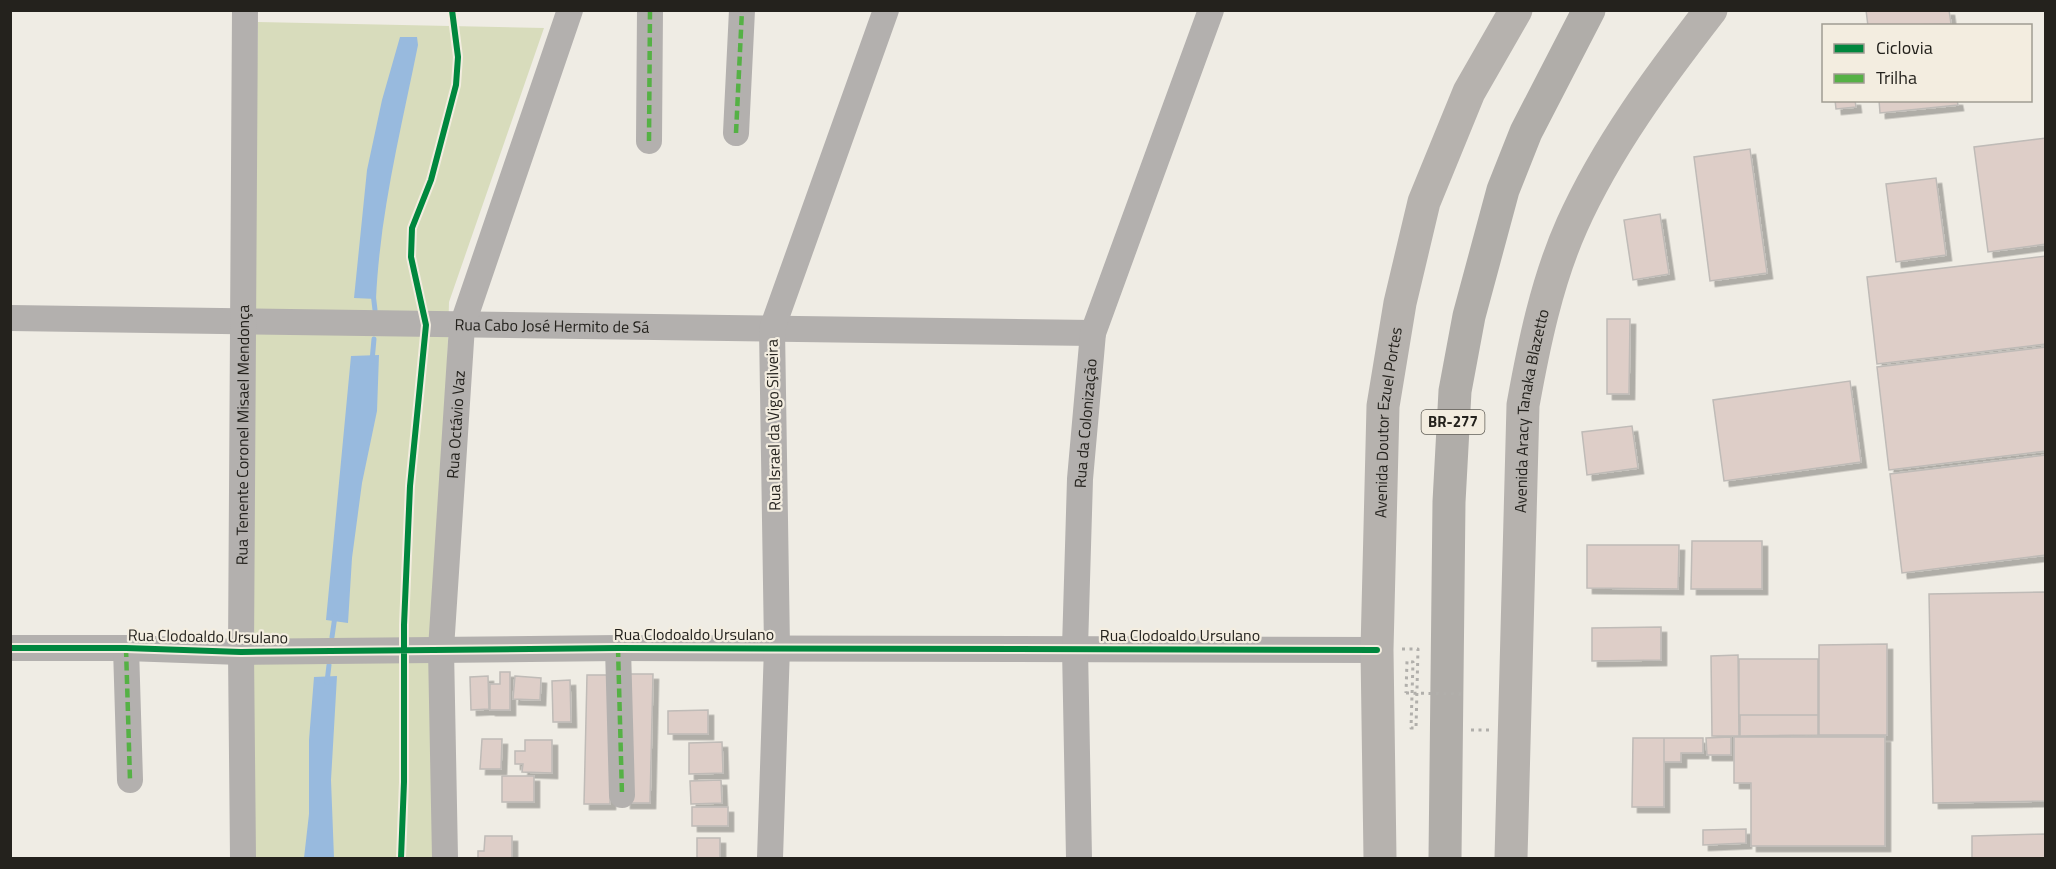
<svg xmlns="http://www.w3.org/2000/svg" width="2056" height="869" font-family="'Titillium Web',sans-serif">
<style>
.green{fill:#d8dcbc}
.water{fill:#98bade}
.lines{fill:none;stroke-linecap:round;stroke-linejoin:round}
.stream{stroke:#98bade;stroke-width:5}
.building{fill:#decec8;stroke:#bfbbb7;stroke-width:1.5;filter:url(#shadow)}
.path{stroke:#b1afab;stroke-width:3;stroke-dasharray:3 4.5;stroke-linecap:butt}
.minor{stroke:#b3b0ae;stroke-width:26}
.major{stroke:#b6b2ae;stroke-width:33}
.highway{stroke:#b0ada9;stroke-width:33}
.path-bridge{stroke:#b1afab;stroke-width:3;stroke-dasharray:3 4.5;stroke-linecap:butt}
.quiet{stroke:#55b145;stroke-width:4.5;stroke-dasharray:9 4.5;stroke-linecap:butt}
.cycleway-casing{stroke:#f3ede0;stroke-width:10}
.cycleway{stroke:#00873e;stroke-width:6}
.labels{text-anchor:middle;stroke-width:4.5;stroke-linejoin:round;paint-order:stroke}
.shield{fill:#f3ede0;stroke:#625f58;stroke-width:1.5}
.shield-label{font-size:15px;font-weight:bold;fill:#24221d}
.street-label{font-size:16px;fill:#24221d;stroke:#f3ede0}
</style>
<defs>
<filter id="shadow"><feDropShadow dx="5.5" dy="5.5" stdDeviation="0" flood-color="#0004"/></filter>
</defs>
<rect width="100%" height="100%" fill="#efece4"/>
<path class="green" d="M258,22l286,6 -95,274 -15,556h-196z"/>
<path class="water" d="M400,37h17l1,8c-17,85 -38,167 -42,254l-22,-1 13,-128 15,-70z
M379,355l-2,56 -15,72 -10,75 -4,65 -22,-3 25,-264z
M337,676l-6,104 3,78h-30l5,-44v-74l5,-63z"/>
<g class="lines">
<path class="stream" d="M373,293l2,17
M372,361l2,-22
M332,637l3,-21
M327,682l2,-17"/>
</g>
<path class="building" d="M1866,10h83l2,14 -83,2z
M1835,100h20l1,7 -20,2z
M1879,100h78l1,5 -78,8z
M2046,138v106l-58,8 -14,-105z
M1750,149l17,124 -57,8 -16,-124z
M1936,178l10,77 -50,7 -10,-78z
M1660,214l9,60 -36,6 -9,-60z
M2046,256v88l-169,20 -10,-87z
M1607,319h23l-1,75h-22z
M2046,347v104l-157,19 -12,-103z
M1850,381l11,81 -137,19 -11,-81z
M1632,426l6,42 -51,7 -5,-43z
M2046,455v100l-144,18 -12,-99z
M1692,541h70v48h-71z
M1587,545h92l-1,44 -91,-1z
M2046,592v209l-113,2 -4,-209z
M1661,627v33l-69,1v-33z
M1887,644v91h-68v-90z
M1738,655l1,81h-27l-1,-80z
M1739,659h79v56h-79z
M500,672h10v38h-20v-26h10z
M628,674h25l-3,129h-25z
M587,675h25l-2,129h-26z
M488,676l1,33 -18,1 -1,-33z
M515,676l26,2 -1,22 -27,-1z
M570,680l1,42h-18l-1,-41z
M708,710v24h-40v-23z
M1740,715h78v20l-78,1z
M1731,737v18h-24l-1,-17z
M1734,737h151v109h-134v-63h-17z
M1633,738h31v69h-32z
M1664,738h39v15h-22v9h-17z
M482,739h20l-1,30h-21z
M525,740h27v33l-30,-1 1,-8h-8v-13h10z
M722,742l1,31 -34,1v-31z
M502,776h32v26h-32z
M721,780l1,23 -31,1 -1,-23z
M692,807h36v19h-36z
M1746,829v14l-43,2v-15z
M2046,834v24h-74v-22z
M485,836h27v22h-34v-7h6z
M697,838h23v20h-23z"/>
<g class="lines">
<path class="path" d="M1402,649h16l-2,79h-5l2,-66 -6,-1 -1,32
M1471,730h18"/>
<g class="minor">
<path d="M736,133l6,-123"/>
<path d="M649,141l1,-131"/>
<path id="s1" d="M10,318l1083,15"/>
<path d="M10,648h116l115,4 377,-4 759,2"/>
<path d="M126,648l4,132"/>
<path d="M618,648l4,147"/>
<path id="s2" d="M243,858l-2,-206 4,-642"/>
<path id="s3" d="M445,858l-4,-209 21,-323 108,-316"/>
<path d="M770,858l7,-211 -5,-318 114,-319"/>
<path id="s4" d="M1079,858l-4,-210 5,-169 13,-146 118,-323"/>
</g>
<g class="major">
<path id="s5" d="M1380,858l-3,-208 6,-244 17,-103 24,-101 45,-110 47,-82"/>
<path id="s6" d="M1511,858l12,-453c11,-61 24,-124 49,-180 35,-78 87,-148 139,-215"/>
</g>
<path class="highway" d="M1445,858l4,-356 6,-111 14,-75 34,-126 23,-58 63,-122"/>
<path class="path-bridge" d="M1406,693l56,1"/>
<path class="quiet" d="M736,133l6,-123
M649,141l1,-131
M126,648l4,132
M618,648l4,147"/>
<defs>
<path id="cycleway" d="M10,648h116l115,4 377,-4 759,2
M401,858l3,-76v-157l6,-139 16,-161 -15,-68 1,-29 19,-48 25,-95 2,-28 -6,-47"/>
</defs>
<use href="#cycleway" class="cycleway-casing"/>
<use href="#cycleway" class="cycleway"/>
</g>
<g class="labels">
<rect class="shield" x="1421.5" y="410" width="63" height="24" rx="4.5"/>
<g class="shield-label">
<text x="1453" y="427">BR-277</text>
</g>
<g class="street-label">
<text dy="6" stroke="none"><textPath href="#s1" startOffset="542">Rua Cabo José Hermito de Sá</textPath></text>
<text dy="6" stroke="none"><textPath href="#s6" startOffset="448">Avenida Aracy Tanaka Blazetto</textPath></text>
<text dy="6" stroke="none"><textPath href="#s5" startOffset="436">Avenida Doutor Ezuel Portes</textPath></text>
<text dy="6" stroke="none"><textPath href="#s4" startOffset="435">Rua da Colonização</textPath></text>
<text transform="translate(773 425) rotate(-91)" y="6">Rua Israel da Vigo Silveira</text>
<text dy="6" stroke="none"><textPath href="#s3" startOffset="434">Rua Octávio Vaz</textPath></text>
<text dy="6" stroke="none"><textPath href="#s2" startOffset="423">Rua Tenente Coronel Misael Mendonça</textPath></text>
<text x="694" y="640">Rua Clodoaldo Ursulano</text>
<text x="1180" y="641">Rua Clodoaldo Ursulano</text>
<text transform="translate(208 636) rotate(1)" y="6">Rua Clodoaldo Ursulano</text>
</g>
</g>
<rect width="2056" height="869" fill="none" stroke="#24221d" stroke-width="24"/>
<rect x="1822" y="24" width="210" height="78" fill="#f3ede0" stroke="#a09c92" stroke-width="1.5"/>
<rect x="1834" y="44" width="30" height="9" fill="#00873e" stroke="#a09c92" stroke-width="1.5"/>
<text x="1876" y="54" font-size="18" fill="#24221d">Ciclovia</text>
<rect x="1834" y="74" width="30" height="9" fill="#55b145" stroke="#a09c92" stroke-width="1.5"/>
<text x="1876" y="84" font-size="18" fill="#24221d">Trilha</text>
</svg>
